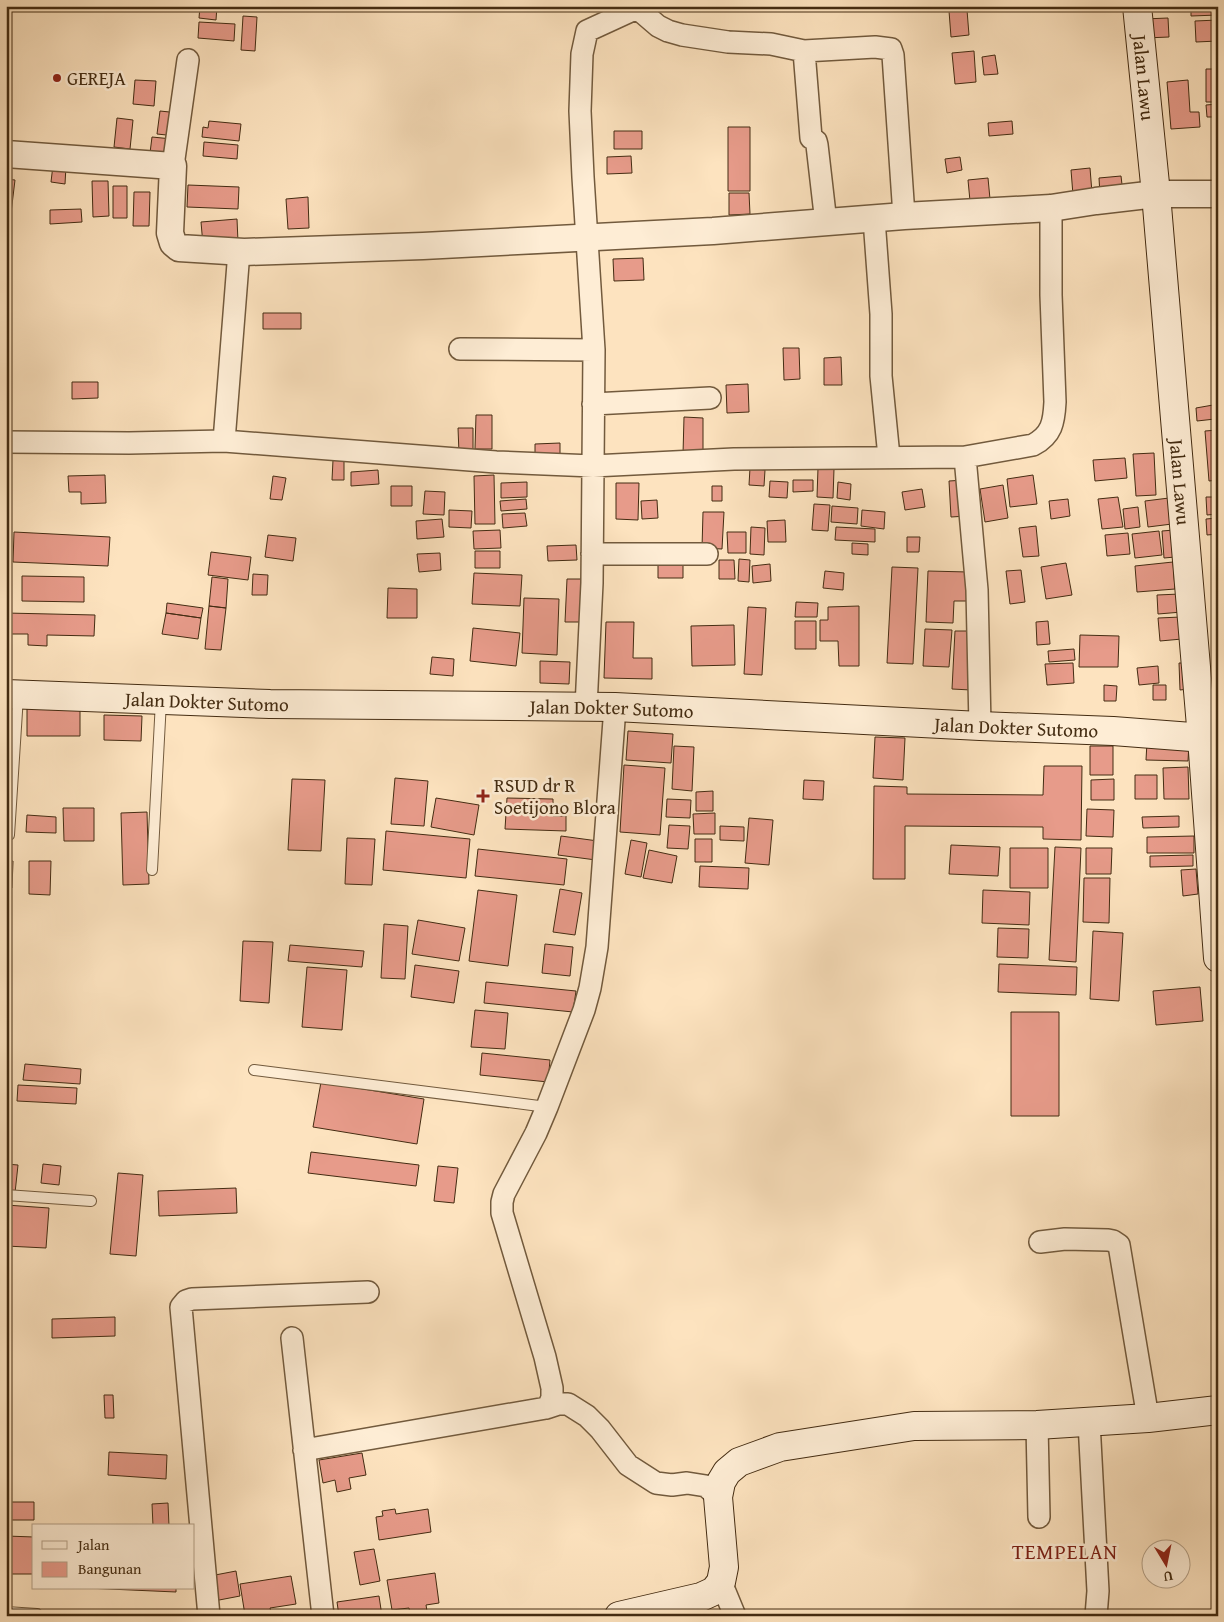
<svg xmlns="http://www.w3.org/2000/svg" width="1224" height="1622" font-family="'Gentium Book Plus',serif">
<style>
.building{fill:#e79b8a;stroke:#442c12}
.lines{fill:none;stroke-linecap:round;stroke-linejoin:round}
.service-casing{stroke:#725a3d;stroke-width:12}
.minor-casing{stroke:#725a3d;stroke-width:24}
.tertiary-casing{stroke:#725a3d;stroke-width:29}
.secondary-casing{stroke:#442c12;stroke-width:30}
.service{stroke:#feedd5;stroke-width:10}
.minor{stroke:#feedd5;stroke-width:21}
.tertiary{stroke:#feedd5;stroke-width:26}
.secondary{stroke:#feedd5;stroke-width:28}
.poi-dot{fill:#8f2418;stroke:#feedd5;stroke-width:2}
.labels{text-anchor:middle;stroke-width:5;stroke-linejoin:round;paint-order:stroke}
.poi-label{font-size:19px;fill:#442c12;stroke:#feedd5;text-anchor:start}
.street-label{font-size:19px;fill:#442c12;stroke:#feedd5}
.quarter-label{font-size:21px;letter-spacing:1px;fill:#7a1f14;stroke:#feedd5}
</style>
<rect width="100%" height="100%" fill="#fde3bf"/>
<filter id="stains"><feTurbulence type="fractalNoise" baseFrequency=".004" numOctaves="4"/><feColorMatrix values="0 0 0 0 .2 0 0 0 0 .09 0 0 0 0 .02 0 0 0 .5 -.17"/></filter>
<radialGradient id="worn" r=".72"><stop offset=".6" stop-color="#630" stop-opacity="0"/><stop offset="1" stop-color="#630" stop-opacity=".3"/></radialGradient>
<path class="building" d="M200,6h17l-1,14 -17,-2z
M1191,6h27v9l-27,1z
M967,10l2,25 -18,2 -2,-26z
M243,16l14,1 -2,34 -14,-1z
M1168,18l1,19 -24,1 -1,-19z
M1218,20v21l-22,1 -1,-21z
M199,22l36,2 -1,17 -36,-3z
M974,51l2,31 -21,2 -3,-31z
M995,55l3,19 -14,1 -2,-18z
M1206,69h12v33h-12z
M135,80l21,1 -2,25 -21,-2z
M1188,80l2,32h9l1,15 -29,2 -4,-47z
M1218,104v13h-11l-1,-12z
M160,111l19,2 -3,23 -19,-2z
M117,118l16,2 -3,29 -16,-2z
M209,121l32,3 -2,17 -37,-4 1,-10 5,1z
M1012,121l1,13 -24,2 -1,-13z
M728,127h22v64h-22z
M614,131h28v18h-28z
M152,137l20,2 -3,23 -20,-1z
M204,142l34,3 -1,14 -34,-3z
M631,156l1,17 -25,1v-17z
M960,157l2,13 -15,3 -2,-14z
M53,165l13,1 -1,18 -14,-2z
M1090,168l2,25 -19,2 -2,-25z
M1121,176l2,17 -23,2 -1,-17z
M988,178l2,21 -20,2 -2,-21z
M6,179l9,1 -4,33 -5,-1z
M92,181h16l1,35 -16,1z
M188,185l51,2 -1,22 -51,-2z
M113,186h14v32h-14z
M134,192h16l-1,34h-16z
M729,193h20l1,21 -21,1z
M308,197l1,31 -21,1 -2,-30z
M81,209l1,13 -32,2v-14z
M237,219l1,23 -35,3 -2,-23z
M643,258l1,22 -30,1 -1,-22z
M263,313h38v16h-38z
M783,348h16l1,31 -16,1z
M841,357l1,28h-18v-27z
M72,382h26v16l-26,1z
M748,384l1,28 -22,1 -1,-28z
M1213,405l2,14 -18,2 -1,-13z
M476,415h16v34h-17z
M684,417l19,1v36h-20z
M458,428h15v25h-14z
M1218,430v50l-9,1 -4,-50z
M560,443v17h-25v-16z
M1154,453l2,42 -20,1 -3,-42z
M1125,458l2,20 -32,3 -2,-21z
M333,460h11v20h-12z
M750,468l15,2 -1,16 -15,-1z
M818,468l16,1 -1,29 -16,-1z
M378,470l1,14 -28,2v-14z
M105,475l1,28 -25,1v-12h-12l-1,-16z
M494,475l1,49h-20l-1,-48z
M1033,475l4,29 -27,3 -3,-28z
M273,476l13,2 -4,22 -12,-1z
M793,480h20v11l-20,1z
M965,480l2,36 -16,1 -2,-36z
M770,481l18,1 -1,16 -18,-1z
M527,482v15l-26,1v-15z
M838,482l13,2 -1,16 -13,-2z
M616,483h23l-1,37 -22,-1z
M1003,485l5,33 -23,4 -5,-33z
M391,486h21v20h-21z
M712,486h10v15h-10z
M922,489l3,18 -20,3 -3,-18z
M425,491l20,1 -1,23 -21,-1z
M1118,497l5,30 -21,2 -4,-30z
M1206,497h12v17l-11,1z
M1169,498l3,26 -24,3 -3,-26z
M526,499l1,10 -26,2 -1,-10z
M1068,499l2,17 -19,3 -2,-18z
M657,500l1,18 -16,1 -1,-18z
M814,504l16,1 -2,26 -16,-1z
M832,506l26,2 -1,16 -26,-2z
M1138,507l2,20 -15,2 -2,-20z
M449,510l23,1 -1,17 -22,-1z
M862,510l23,2 -1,17 -23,-3z
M703,512h21l-2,37 -20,-1z
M525,513l2,13 -24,2 -1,-14z
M1218,518v16l-11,1 -1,-16z
M442,519l2,18 -27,2 -1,-18z
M785,520l1,22h-18l-1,-21z
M1036,526l3,30 -16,1 -4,-29z
M751,527l14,1 -1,27 -14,-1z
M836,527l39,2v13l-40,-2z
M500,530l1,18 -27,1 -1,-18z
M1174,530l1,27 -11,1 -2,-27z
M1159,531l3,24 -27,3 -3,-24z
M14,532l96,5 -2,29 -95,-4z
M727,532h19v21h-18z
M1128,533l2,21 -23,2 -2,-21z
M268,535l28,3 -3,23 -28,-4z
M907,537h13l-1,15h-12z
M852,543l16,1v11l-16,-1z
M576,545l1,15 -29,1 -1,-15z
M475,551h25v17h-25z
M211,552l40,5 -3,23 -40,-5z
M440,553l1,17 -22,2 -2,-18z
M739,559l11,1 -1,22 -11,-1z
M719,560h15l1,19h-16z
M1173,562l2,27 -38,3 -2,-26z
M658,563h25v15h-25z
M1066,563l6,32 -26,4 -5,-32z
M770,564l1,17 -18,2 -1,-17z
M892,567l26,1 -5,96 -26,-1z
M1021,570l4,32 -15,2 -4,-33z
M825,571l19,2 -1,17 -20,-2z
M928,571l40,1 -1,29h-13l-1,22 -27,-1z
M474,573l48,2 -2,31 -48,-2z
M253,574l15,1 -1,20h-15z
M22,576l62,1v25l-62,-1z
M212,577l16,2 -2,29 -17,-2z
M567,579h19l-2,43h-19z
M388,588l29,1v29h-30z
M1180,594l2,18 -24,2 -1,-19z
M524,598l35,1 -2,56 -35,-2z
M796,602l22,1 -1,14h-22z
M167,603l36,5 -2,10 -35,-5z
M209,606l17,2 -5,42 -16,-1z
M859,606v60h-20l-1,-25h-18v-21h8v-13z
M748,607l18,1 -4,67 -18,-1z
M6,613l89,2 -1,21 -47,-1v11l-19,-1v-11h-22z
M166,613l35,5 -3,21 -36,-5z
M1181,617l1,22 -22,2 -2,-23z
M795,621h21v28h-21z
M1048,621l2,23 -13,1 -1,-23z
M606,622h28l-1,36h19v21l-48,-1z
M734,625l1,40 -43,1 -1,-40z
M473,628l47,5 -4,33 -46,-5z
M925,629l27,1 -3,37 -26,-1z
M955,631h18l-2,59 -19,-1z
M1080,635l39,1 -1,31h-39z
M1074,649l1,11 -26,2 -1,-11z
M432,657l22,2 -1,17 -23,-2z
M540,661l30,1 -1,22 -29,-1z
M1073,663l1,20 -27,2 -2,-21z
M1179,663h8l1,26 -8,1z
M1158,666l1,17 -20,2 -2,-17z
M1104,685l13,1 -1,15h-12z
M1153,685h13v15h-13z
M27,707l53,1v28h-53z
M104,715l38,1 -1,25 -37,-1z
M628,731l45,3 -2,29 -45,-3z
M875,737l30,1 -2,42 -30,-2z
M1147,742l42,1 -1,18 -42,-1z
M674,746l20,1 -2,44 -20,-2z
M1090,746h23v29h-23z
M624,765l41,3 -5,67 -40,-3z
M1044,766h38l-1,74 -38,-1v-12l-138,-1v53h-32l1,-93 33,1v7l136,1z
M1188,767l1,32h-25l-1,-31z
M1135,775h22v24h-22z
M395,778l33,3 -4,45 -33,-2z
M292,779l33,1 -4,71 -33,-1z
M1114,779v21h-23v-20z
M804,780l20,1 -1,19 -20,-1z
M713,791v20h-17v-19z
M436,798l43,7 -5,30 -43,-8z
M507,798l46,1v17h13v15l-61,-2z
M667,799l24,1 -1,18 -24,-1z
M63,808h31v33h-30z
M1087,809l27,1 -1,27 -27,-1z
M147,812l2,72 -26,1 -2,-72z
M715,813v21h-21l-1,-20z
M27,815l29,2v16l-30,-1z
M1179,816v11l-36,1 -1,-11z
M749,818l24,2 -4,45 -24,-2z
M669,825l21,1 -2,23 -21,-1z
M720,826l24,1v14l-24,-1z
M386,831l84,8 -4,39 -83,-8z
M561,836l37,5 -2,19 -38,-5z
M1194,836v17h-47v-16z
M347,838l28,1 -3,46 -27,-1z
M695,839h17v23h-17z
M631,840l16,3 -6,34 -16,-3z
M951,845l49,2 -2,29 -49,-2z
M1055,847l26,1 -5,114 -27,-2z
M1010,848h38v40h-38z
M1086,848h26l-1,26h-25z
M478,849l89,10 -3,26 -89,-9z
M649,850l28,6 -5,27 -29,-5z
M1193,855v11l-43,1v-11z
M6,861h7l-1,27h-6z
M29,861h22l-1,34 -21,-1z
M700,866l49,2 -1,21 -49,-2z
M1196,869l2,25 -15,2 -2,-26z
M1084,878h26l-1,45 -26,-1z
M560,889l22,4 -7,42 -22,-3z
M478,890l39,5 -9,71 -39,-5z
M983,890l47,2 -1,33 -47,-2z
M6,909h4v24h-4z
M418,920l47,8 -6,33 -47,-7z
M384,924l24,2 -3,53 -24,-1z
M998,928l31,1 -1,29 -31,-1z
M1093,931l30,2 -4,68 -29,-2z
M243,941l30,1 -4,61 -29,-2z
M545,944l28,3 -3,29 -28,-3z
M290,945l74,6 -2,16 -74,-6z
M999,964l78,3 -1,28 -78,-3z
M415,965l44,6 -5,32 -43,-6z
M307,967l40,3 -5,60 -40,-3z
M486,982l90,9 -3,21 -89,-9z
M1200,987l3,34 -47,4 -3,-34z
M475,1010l33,3 -3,36 -34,-2z
M1011,1012h48v104h-48z
M482,1053l68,7 -2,22 -68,-7z
M25,1064l56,5 -1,15 -57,-4z
M321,1082l103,17 -7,45 -104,-17z
M18,1085l59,3 -1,16 -59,-3z
M311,1152l108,13 -3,21 -108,-13z
M6,1164l12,1 -3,28 -9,-1z
M43,1164l18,2 -2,19 -18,-2z
M438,1166l20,2 -4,35 -20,-2z
M118,1173l25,2 -7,81 -26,-2z
M236,1188l1,25 -78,3 -1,-25z
M6,1205l43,3 -3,40 -40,-2z
M115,1317v19l-63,2v-19z
M104,1395h9l1,23h-9z
M109,1452l58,3 -1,24 -58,-4z
M362,1453l4,22 -17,3 2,11 -14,3 -2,-12 -12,3 -4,-23z
M6,1502h28v18h-28z
M168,1503l1,23h-16l-1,-22z
M395,1509l1,5 32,-5 3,23 -52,8 -3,-23 7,-1 -1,-5z
M6,1536l28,1v37h-28z
M374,1549l6,32 -20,4 -6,-33z
M236,1571l4,25 -26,5 -4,-25z
M435,1573l4,30 -13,2 1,6 -17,3 -1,-6 -17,2 -5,-30z
M291,1576l5,28 -26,4 2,8h-29l2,-1 -5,-31z
M86,1588h90v4z
M379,1596l3,20h-43l-2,-14z"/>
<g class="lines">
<defs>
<path id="service" d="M9,835l9,-139
M152,870l9,-169
M254,1070l293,37
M6,1195l85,6
M6,1612l31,2"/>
<path id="minor" d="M637,8l21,18 10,5 14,4 46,7 43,2 33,7 71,-4 16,2 2,6 11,161
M804,51l7,87 5,3 1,4 9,78
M173,166l15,-106
M874,219l7,95v62l8,81
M460,349l134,1
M593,404l117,-6
M224,441l15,-190
M6,442l123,1 95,-2 272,21 97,4 141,-7 231,-2 12,133 3,136
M965,457l68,-12c19,-10 21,-23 22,-43l-4,-107v-87
M592,554h115
M586,707l6,-124 2,-233 -11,-173 -3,-66 2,-57 5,-23 50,-23 1,-2
M1040,1242l25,-3 43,1 5,1 6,4 29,173
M292,1338l31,278
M546,1408l12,-4h10l19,12 13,13 28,36 28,18 16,2 15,-2 19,3 12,11
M1089,1422l9,169 -2,25
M1037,1425l2,92
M304,1450l242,-42 3,-3 3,-7v-10l-7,-31 -43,-144v-11l2,-8 32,-61 11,-26 37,-97 6,-22 7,-41 18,-240
M721,1582l14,34
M209,1616l-28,-309 5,-6 6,-2 176,-7"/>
<path id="tertiary" d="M6,154l167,12 -3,67 3,10 6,5 65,4 179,-6 290,-15 191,-15 147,-8 45,-7 60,-7h62"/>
<g id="secondary">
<path id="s1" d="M1137,6l19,188 46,544 16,220"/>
<path id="s2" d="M6,694l264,10 345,3 365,19 133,5 105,8"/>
<path d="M619,1616l82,-19 13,-6 7,-9 3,-15 -6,-70 3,-15 6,-10 12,-10 41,-15 134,-21 123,-1 111,-7 70,-8"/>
</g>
</defs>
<use href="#service" class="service-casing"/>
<use href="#minor" class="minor-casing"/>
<use href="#tertiary" class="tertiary-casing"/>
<use href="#secondary" class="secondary-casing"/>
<use href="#service" class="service"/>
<use href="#minor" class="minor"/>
<use href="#tertiary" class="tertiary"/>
<use href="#secondary" class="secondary"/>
</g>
<g class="poi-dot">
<circle cx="57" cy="78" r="5"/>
<path d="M480.5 788.5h5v5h5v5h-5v5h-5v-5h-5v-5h5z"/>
</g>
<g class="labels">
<g class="poi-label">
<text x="67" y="85">GEREJA</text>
<text x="494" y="792">RSUD dr R<tspan x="494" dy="22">Soetijono Blora</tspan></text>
</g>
<g class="street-label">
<text dy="7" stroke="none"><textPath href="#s1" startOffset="72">Jalan Lawu</textPath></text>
<text dy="7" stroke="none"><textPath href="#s1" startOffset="478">Jalan Lawu</textPath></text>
<text dy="7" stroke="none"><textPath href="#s2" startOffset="201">Jalan Dokter Sutomo</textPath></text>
<text dy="7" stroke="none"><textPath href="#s2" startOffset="606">Jalan Dokter Sutomo</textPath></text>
<text dy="7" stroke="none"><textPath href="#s2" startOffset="1011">Jalan Dokter Sutomo</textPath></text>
</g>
<g class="quarter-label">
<text x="1065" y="1559">TEMPELAN</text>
</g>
</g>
<rect width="1224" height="1622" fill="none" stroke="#fde3bf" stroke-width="25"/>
<rect x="8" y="8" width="1209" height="1607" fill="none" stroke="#442c12" stroke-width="2.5"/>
<rect x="12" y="12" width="1199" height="1597" fill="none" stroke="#442c12"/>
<rect x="32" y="1524" width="162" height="65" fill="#feedd5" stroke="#b4a087"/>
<rect x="42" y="1541" width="25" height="8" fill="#feedd5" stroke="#b4a087"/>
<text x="78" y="1550" font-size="15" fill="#442c12">Jalan</text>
<rect x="42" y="1562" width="25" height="15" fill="#e79b8a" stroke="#b4a087"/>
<text x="78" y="1574" font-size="15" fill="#442c12">Bangunan</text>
<g transform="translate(1166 1564) rotate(170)"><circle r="24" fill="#feedd5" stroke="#b4a087"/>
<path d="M0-4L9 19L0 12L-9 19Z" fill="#8f2418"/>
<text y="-8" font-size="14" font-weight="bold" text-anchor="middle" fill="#442c12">U</text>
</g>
<rect width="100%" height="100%" filter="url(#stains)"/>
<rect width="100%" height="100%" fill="url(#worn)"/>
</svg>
